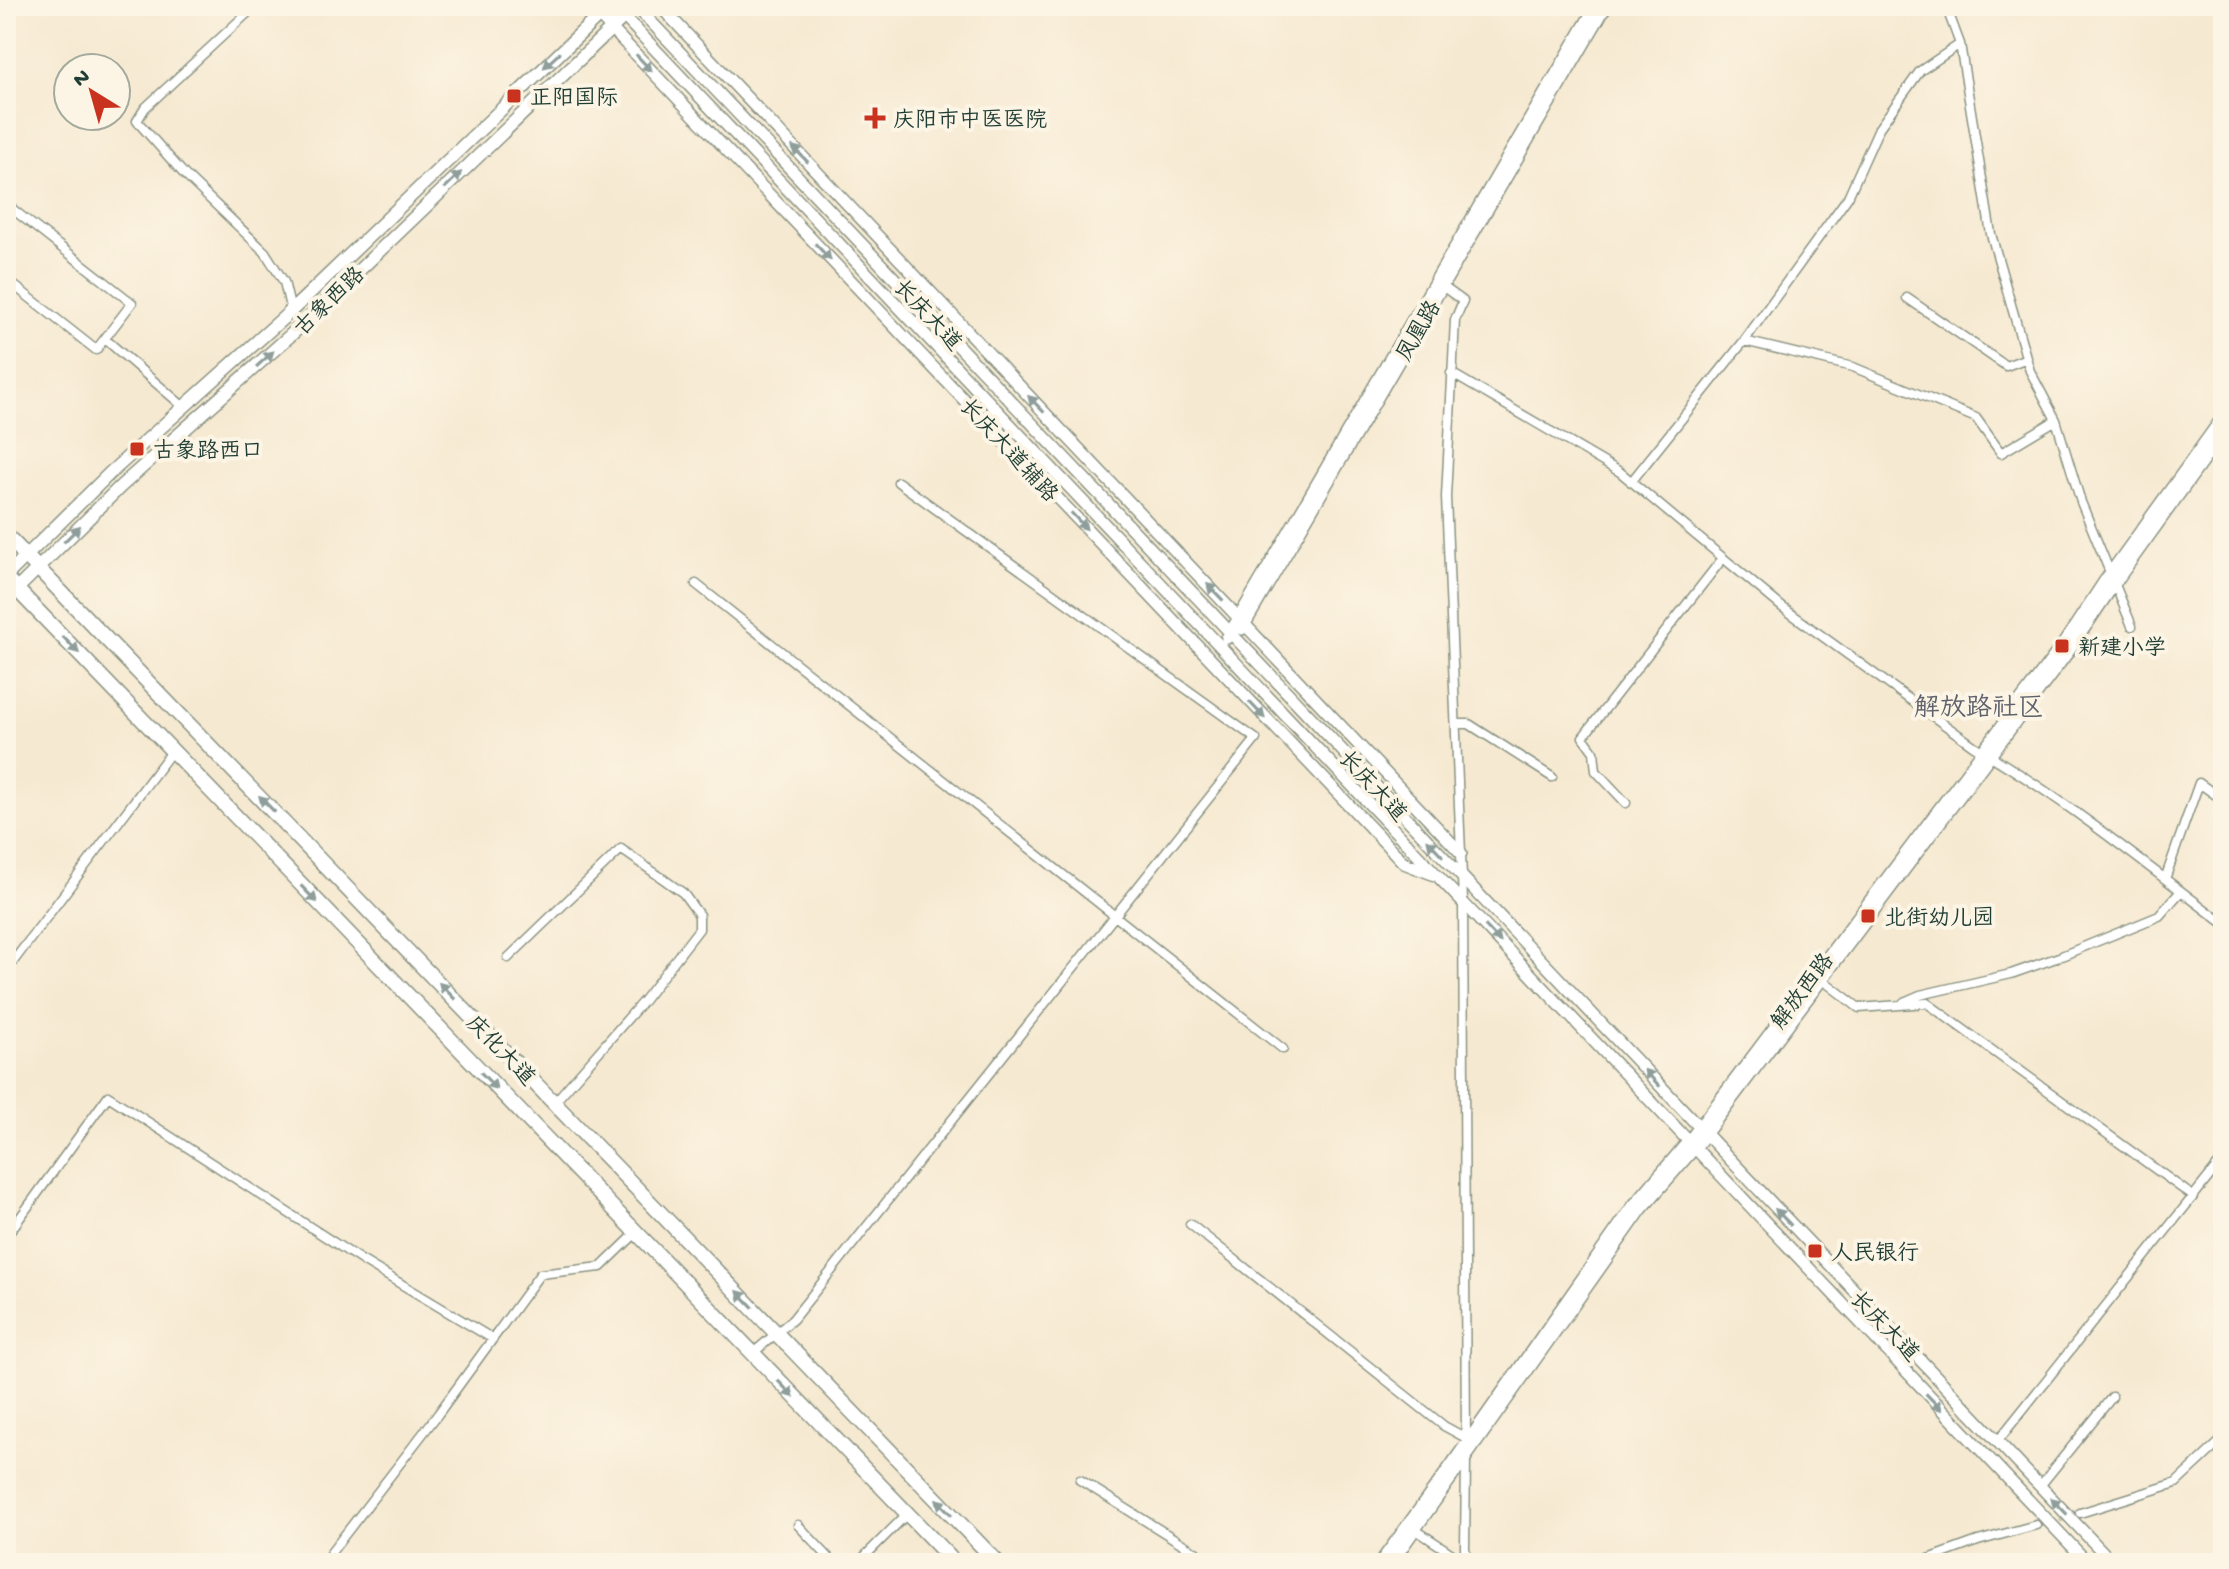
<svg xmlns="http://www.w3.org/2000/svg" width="2229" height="1569" font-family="'Gochi Hand','LXGW WenKai TC',sans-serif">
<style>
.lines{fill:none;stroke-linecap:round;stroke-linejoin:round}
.street-tunnel{stroke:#cbc7b2;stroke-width:8;stroke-dasharray:8 4;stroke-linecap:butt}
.street-casing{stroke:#8a9382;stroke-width:11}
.secondary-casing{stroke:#8a9382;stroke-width:14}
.primary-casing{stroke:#8a9382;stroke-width:15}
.highway-casing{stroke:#8a9382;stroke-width:17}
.street{stroke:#fff;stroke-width:8}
.secondary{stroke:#fff;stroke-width:11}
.primary{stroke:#fff;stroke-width:12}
.highway{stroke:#fff;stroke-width:14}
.oneway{fill:#8f9e9a}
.poi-dot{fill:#c8321e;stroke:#fcf5e5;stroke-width:3}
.labels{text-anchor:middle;stroke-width:8;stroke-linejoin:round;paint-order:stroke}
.poi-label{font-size:22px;fill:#1f3d34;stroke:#fcf5e5;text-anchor:start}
.street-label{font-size:22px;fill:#1f3d34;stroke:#fcf5e5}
.quarter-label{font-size:26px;fill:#5f636e;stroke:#fcf5e5}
</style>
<rect width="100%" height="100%" fill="#fcf5e5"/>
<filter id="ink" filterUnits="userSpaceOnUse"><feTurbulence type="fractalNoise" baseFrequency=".0125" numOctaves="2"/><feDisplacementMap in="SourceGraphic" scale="16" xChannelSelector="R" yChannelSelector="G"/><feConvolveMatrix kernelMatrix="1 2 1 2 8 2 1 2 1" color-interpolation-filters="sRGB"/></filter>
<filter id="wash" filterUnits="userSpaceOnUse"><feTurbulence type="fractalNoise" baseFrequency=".006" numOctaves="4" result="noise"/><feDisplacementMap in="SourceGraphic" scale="32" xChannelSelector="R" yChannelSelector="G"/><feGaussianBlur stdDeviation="1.8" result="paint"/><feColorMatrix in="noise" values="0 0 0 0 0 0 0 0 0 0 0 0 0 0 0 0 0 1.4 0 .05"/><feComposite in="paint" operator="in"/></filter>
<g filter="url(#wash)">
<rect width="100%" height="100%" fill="#f6e9d1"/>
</g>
<g filter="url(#ink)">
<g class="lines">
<path class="street-tunnel" d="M2036,1525l44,-12"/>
<defs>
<path id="street" d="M255,6l-110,102 -8,13 47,53 81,78 19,30 7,29
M1946,6l14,38 31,190 39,137 26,49 25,82 51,124
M6,204l126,99 -36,47 -90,-71
M1442,286l21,15 -8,19 -9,177 17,404 3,543
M1907,298l99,68 21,-8
M105,339l80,69
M1744,341l109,26 123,51 25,35 55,-33
M1451,373l169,99 162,135 192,139c88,51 168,116 249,177
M1631,482l113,-141 104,-144 31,-69 41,-57 40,-27
M696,584l587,465
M1456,724h13l83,53
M1626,803l-30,-32 -2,-19 -11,-15 140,-179
M2165,879l34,-96 24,17
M508,958l113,-109 62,44 16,22v14l-55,71 -90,103
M6,971l166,-220
M1820,978l39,30 68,-5 267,194
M1904,1002l16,-7 91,-21 48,-17 100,-41 22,-25
M1190,1224l254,202 22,12
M6,1237l102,-141 253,164 132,79
M752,1354l41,-35 463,-580 -358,-257
M1997,1442l226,-283
M1466,1458l-1,91 5,14
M1080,1480l133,83
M2040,1486l72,-89
M2080,1513l96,-30 47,-44
M798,1525l36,38
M1413,1528l53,35
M323,1563l115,-149 102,-140 61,-7 34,-33
M858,1563l49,-49
M1918,1563l60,-22 58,-16"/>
<path id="secondary" d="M590,6l814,857 31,12
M614,6l1474,1557
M636,6l1477,1557
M660,6l801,847
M1242,629l364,-623
M1227,638l369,-632
M1380,1563l63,-86 191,-272 58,-68 370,-491 42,-64 119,-165
M1391,1563l250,-353 57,-66 370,-492 44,-65 111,-154"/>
<path id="primary" d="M6,576l104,-103 181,-162 318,-305
M17,589l104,-103 181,-161 333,-319"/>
<path id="highway" d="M6,535l992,1028
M6,578l949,985"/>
</defs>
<use href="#street" class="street-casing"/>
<use href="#secondary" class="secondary-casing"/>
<use href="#primary" class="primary-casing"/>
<use href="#highway" class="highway-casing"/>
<use href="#street" class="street"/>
<use href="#secondary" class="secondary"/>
<use href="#primary" class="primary"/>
<use href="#highway" class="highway"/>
</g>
<defs><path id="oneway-solid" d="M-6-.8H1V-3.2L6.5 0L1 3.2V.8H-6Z" transform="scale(2)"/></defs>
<g class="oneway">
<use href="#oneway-solid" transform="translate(552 60) rotate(137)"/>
<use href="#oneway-solid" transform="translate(644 63) rotate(47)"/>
<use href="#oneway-solid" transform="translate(800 154) rotate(-134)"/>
<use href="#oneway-solid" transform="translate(453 180) rotate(-44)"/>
<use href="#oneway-solid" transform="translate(823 252) rotate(47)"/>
<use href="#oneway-solid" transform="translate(265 359) rotate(-42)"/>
<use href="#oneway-solid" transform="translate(1036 404) rotate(-134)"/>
<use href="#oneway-solid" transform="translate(1079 521) rotate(47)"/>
<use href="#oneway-solid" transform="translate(72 534) rotate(-45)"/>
<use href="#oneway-solid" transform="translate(1215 592) rotate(-134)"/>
<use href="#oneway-solid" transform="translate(71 645) rotate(46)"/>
<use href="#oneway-solid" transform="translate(1257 710) rotate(47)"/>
<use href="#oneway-solid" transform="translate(267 804) rotate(-134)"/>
<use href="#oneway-solid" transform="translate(1435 848) rotate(-133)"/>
<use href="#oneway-solid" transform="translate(309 894) rotate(46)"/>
<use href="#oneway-solid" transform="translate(1493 934) rotate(47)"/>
<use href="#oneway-solid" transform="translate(447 991) rotate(-134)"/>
<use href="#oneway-solid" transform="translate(1652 1078) rotate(-133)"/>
<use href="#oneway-solid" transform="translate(489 1081) rotate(46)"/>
<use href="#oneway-solid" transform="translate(1783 1217) rotate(-134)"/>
<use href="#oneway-solid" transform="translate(745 1299) rotate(-134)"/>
<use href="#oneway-solid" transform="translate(786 1389) rotate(46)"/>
<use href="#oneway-solid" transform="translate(1934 1402) rotate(46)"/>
<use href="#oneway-solid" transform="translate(2059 1506) rotate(-134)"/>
<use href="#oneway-solid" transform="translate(944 1507) rotate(-134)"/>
</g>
</g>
<g class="poi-dot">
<rect x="506" y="88" width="16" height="16" rx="4"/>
<path d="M871 106h8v8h8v8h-8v8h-8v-8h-8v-8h8z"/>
<rect x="129" y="441" width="16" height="16" rx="4"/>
<rect x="2054" y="638" width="16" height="16" rx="4"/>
<rect x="1860" y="908" width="16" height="16" rx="4"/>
<rect x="1807" y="1243" width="16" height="16" rx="4"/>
</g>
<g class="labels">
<g class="poi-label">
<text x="530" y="104">正阳国际</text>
<text x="893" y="126">庆阳市中医医院</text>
<text x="153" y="457">古象路西口</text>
<text x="2078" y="654">新建小学</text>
<text x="1884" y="924">北街幼儿园</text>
<text x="1831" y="1259">人民银行</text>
</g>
<g class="street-label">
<text transform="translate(328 300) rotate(-44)" y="8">古象西路</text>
<text transform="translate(929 314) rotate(47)" y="8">长庆大道</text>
<text transform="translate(1417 330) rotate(-60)" y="8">凤凰路</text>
<text transform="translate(1010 449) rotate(47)" y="8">长庆大道辅路</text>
<text transform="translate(1374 785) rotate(47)" y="8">长庆大道</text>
<text transform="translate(1801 990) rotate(-53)" y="8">解放西路</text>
<text transform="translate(502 1049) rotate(46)" y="8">庆化大道</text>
<text transform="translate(1886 1325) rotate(46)" y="8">长庆大道</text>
</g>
<g class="quarter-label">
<text x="1979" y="715">解放路社区</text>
</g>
</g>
<rect width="2229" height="1569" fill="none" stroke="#fcf5e5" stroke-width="32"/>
<g transform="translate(92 92) rotate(323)"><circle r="38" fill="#fcf5e5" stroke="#a4ab9e" stroke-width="2"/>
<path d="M0-6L14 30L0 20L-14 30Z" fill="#c8321e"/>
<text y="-12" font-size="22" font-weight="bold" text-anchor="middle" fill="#1f3d34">N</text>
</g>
</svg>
